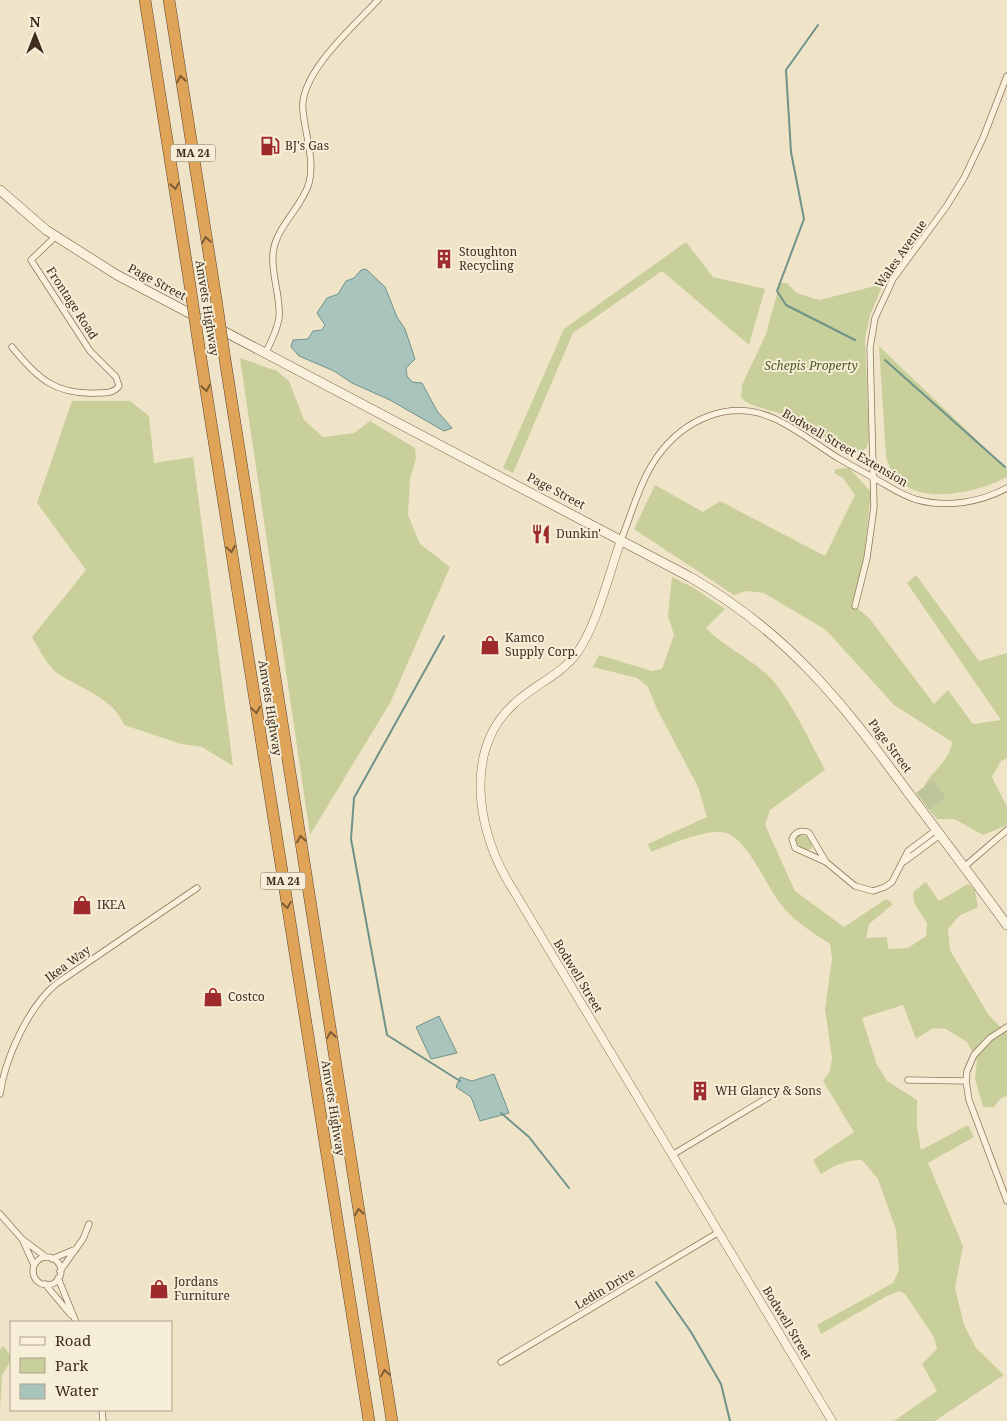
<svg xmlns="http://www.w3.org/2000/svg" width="1007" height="1421" font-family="'Noto Serif',serif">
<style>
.green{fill:#c9cf9b}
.cemetery{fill:#bfc49a}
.water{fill:#a9c4bc;stroke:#6f938a}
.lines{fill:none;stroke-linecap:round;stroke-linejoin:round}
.stream{stroke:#6f938a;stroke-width:2}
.minor-casing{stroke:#8d765c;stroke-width:7}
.tertiary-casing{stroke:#8d765c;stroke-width:9}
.secondary-casing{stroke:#6f573f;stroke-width:10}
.motorway-casing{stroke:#5b4430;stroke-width:12}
.minor{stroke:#faf1dc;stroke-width:5.5}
.tertiary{stroke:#faf1dc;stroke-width:8}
.secondary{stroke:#faf1dc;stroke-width:9}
.motorway{stroke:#e0a458;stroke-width:11}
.motorway-bridge-casing{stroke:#5b4430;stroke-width:12;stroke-linecap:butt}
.motorway-bridge{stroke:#e0a458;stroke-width:11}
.oneway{stroke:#7e5d36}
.labels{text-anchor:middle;stroke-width:4;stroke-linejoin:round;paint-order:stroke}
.shield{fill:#f7eed8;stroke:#756857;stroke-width:1}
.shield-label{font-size:11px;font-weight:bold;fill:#3d2e20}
.poi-label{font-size:12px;fill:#3d2e20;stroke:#f7eed8;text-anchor:start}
.street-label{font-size:12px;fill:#3d2e20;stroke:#f7eed8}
.park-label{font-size:12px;font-style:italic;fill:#4d5a26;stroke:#f7eed8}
</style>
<rect width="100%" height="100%" fill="#f0e4c8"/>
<path class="green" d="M686,242l27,35 52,12 -16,56 -87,-74 -89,62 -60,140 -10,-5 61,-139z
M780,283h7l10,10 22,7 64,-16 -13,31 -5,24 4,101 -2,7 -5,5c-17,7 -52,-25 -68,-34 -14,-7 -46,-10 -53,-21l1,-12 24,-51z
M879,346l128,123v8c-36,19 -110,34 -121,-21z
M240,358l37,13 12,10 15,39 19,17 31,-4 16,-12 45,27 1,11 -6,20 -2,36 12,29 30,23 -60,136 -80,132z
M72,401h58l19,15 5,47 39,-6 40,309 -31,-19 -21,-3 -57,-19c-11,-28 -44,-36 -67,-52 -10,-7 -18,-25 -25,-36l54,-67 -49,-67z
M849,468l22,24 -13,117 11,9 65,86 14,-14 25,34 28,-4 -94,-137 9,-8 63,86 28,-8v105l-6,3 -9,16 15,30v18l-24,10 -29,-16h-17c-38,-38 11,-44 15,-77l-58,-37 -68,-75 -62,-37 -18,-2 -12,4 -100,-66 21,-44 48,27 17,-11 105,55 30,-61 -12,-17 -9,-5 2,-4z
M672,577l22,11 31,21 -19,19c20,21 50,32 69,55 20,26 35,58 50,87l-55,40 -5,15 30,66 49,36 42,-28 7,5 -24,20 -3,14 21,-1 1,12 20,-1 18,-12 1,-13 -13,-20 -1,-11 13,-10 13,19 29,-17 7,6 3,17 -19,9 -11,13 2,21 38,64 19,20v61l-7,4 -6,8h-11l-8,-29 2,-17 -10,-19 -21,-13 -13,-1 -17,11 -13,-34 -41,13 15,47 10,16 30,19v27l4,23 47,-25 6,12 -46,26 35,83 -8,42 9,37 12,23 28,27 -69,46h-41l43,-30 -15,-27 15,-15 -3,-12 -29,-43 -6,-3 -12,5 -66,38 -4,-9 76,-42 6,-13 -3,-40 -18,-51 -16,-19c-16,0 -27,5 -41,14l-8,-14 41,-28 -31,-51 7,-10 2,-13 -7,-49 7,-50 -2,-15c-18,-12 -38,-24 -51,-42 -13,-18 -30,-58 -50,-68 -18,-8 -60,11 -78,18l-3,-8 59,-27 -9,-30 -41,-78 -9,-22 -11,-9 -44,-11 6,-12 53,16 10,-2 12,-34 -6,-19z
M799,835l8,1 5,9v4l-6,1 -9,-5 -1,-5z
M3,1346l8,10v4l-9,15 -2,36v-61z"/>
<path class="cemetery" d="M933,780l13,18 -17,12 -13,-17z"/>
<path class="water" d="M366,269l19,18 12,30 8,12 10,30 -9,9 1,8 5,6 10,1 15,28 15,17 -8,3 -54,-31 -38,-17 -18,-12 -35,-15 -8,-9 2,-7 15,-1 5,-8 9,-1 3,-5 -8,-12 10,-15 11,-4 8,-13 8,-3 7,-8z
M439,1016l18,37 -26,6 -15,-32z
M494,1074l15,39 -29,8 -9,-24 -15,-10 4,-10 12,4z"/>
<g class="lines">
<path class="stream" d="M818,25l-32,45 5,82 13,67 -27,72 9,14 69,35
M885,360l120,107
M444,636l-90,162 -3,41 36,196 73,46
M501,1113l28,24 40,51
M656,1282l35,50 30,52 9,37"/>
<defs>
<path id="minor" d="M12,347c25,31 43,48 85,46 9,0 17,0 22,-7l-3,-9 -26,-26 -59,-91 25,-24
M265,354c6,-12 12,-23 14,-36 2,-21 -8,-43 -6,-64 2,-27 29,-46 36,-71 6,-23 -4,-49 -6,-72 -5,-37 52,-86 75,-111
M621,540c11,-27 19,-59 36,-83 27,-38 72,-58 116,-39 23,10 44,27 65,40 14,8 29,16 43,24 12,7 24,15 37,18 30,8 63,2 89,-12
M855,606l12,-48 7,-51 -4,-159 5,-30 18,-39 53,-72 18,-29 19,-40 24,-62
M905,861l35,-26
M826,862l-31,-14 -3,-9c3,-7 10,-10 17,-6l17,29 29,24 18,5 12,-4 7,-5 16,-31 28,-21
M964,867l43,-37
M1007,1027l-17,11 -16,17 -7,16 -1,10 3,19 38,101
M908,1080l58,1
M0,1094c5,-35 28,-87 56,-110l141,-96
M672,1155l100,-60
M0,1214l22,25 24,18
M23,1241l11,24
M33 1271a14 14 0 1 1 28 0a14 14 0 1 1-28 0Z
M52,1259l24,-10
M60,1271l23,-32 6,-15
M58,1278l18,44
M45,1284l26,31
M501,1362l218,-130
M102,1410l1,11"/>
<path id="tertiary" d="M621,540c-12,34 -24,85 -44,113 -16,22 -43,32 -62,50 -50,44 -39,122 -9,175l326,543"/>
<path id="secondary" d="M0,190l46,40 71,45 573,302c98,56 152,125 217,214 34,45 67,89 100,134"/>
<path id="motorway" d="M145,0l46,292
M169,0l48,305
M198,340l171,1081
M224,353l168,1068"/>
</defs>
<use href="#minor" class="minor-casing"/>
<use href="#tertiary" class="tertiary-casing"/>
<use href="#secondary" class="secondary-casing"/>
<use href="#motorway" class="motorway-casing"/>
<use href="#minor" class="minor"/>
<use href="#tertiary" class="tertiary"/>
<use href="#secondary" class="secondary"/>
<use href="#motorway" class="motorway"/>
<defs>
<path id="motorway-bridge" d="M191,292l7,48
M217,305l7,48"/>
</defs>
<use href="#motorway-bridge" class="motorway-bridge-casing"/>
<use href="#motorway-bridge" class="motorway-bridge"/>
</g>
<defs><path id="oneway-chevron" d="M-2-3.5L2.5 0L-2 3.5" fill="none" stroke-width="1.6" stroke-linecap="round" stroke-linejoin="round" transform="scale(1.25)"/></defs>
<g class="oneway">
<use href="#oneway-chevron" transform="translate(181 79) rotate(-99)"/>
<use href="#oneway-chevron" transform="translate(175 186) rotate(81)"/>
<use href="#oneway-chevron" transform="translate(206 240) rotate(-99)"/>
<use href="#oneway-chevron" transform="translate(206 388) rotate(81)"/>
<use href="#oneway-chevron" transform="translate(231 549) rotate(81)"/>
<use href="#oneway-chevron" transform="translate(256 710) rotate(81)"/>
<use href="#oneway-chevron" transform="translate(301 839) rotate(-99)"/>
<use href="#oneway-chevron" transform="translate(287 905) rotate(81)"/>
<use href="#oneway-chevron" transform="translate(331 1035) rotate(-99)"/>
<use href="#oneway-chevron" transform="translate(359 1212) rotate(-99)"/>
<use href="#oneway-chevron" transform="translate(385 1373) rotate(-99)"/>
</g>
<defs>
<symbol id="fuel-bare" viewBox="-9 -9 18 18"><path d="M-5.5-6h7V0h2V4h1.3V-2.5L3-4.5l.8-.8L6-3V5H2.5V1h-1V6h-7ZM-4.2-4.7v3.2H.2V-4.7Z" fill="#9e2a2b" stroke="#f7eed8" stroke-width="2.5" paint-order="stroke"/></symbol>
<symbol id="building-bare" viewBox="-9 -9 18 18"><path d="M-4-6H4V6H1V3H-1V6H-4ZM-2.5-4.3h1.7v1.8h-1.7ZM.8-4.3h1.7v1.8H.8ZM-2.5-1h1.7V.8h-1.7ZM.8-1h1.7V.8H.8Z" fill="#9e2a2b" stroke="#f7eed8" stroke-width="2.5" paint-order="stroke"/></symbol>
<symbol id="restaurant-bare" viewBox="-9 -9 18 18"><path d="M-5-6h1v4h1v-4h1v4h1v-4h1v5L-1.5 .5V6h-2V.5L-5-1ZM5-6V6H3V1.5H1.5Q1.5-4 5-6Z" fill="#9e2a2b" stroke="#f7eed8" stroke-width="2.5" paint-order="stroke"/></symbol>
<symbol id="shop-bare" viewBox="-9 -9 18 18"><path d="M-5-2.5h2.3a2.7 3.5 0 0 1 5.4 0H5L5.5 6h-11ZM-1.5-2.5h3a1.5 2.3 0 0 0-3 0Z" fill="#9e2a2b" stroke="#f7eed8" stroke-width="2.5" paint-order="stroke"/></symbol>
</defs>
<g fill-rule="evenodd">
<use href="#fuel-bare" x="256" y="132" width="28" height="28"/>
<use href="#building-bare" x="430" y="245" width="28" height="28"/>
<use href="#restaurant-bare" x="527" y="520" width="28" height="28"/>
<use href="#shop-bare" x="476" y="631" width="28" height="28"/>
<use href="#shop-bare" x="68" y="891" width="28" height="28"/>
<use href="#shop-bare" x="199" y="983" width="28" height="28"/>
<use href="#building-bare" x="686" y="1077" width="28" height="28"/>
<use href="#shop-bare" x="145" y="1275" width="28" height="28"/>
</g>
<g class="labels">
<g class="shield">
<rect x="170.5" y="144.5" width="45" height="17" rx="4"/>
<rect x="260.5" y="872.5" width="45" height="17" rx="4"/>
</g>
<g class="shield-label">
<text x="193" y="157">MA 24</text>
<text x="283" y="885">MA 24</text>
</g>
<g class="poi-label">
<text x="285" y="150">BJ's Gas</text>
<text x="459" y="256">Stoughton<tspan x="459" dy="14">Recycling</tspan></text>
<text x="556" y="538">Dunkin'</text>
<text x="505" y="642">Kamco<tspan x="505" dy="14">Supply Corp.</tspan></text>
<text x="97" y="909">IKEA</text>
<text x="228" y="1001">Costco</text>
<text x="715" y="1095">WH Glancy &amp; Sons</text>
<text x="174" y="1286">Jordans<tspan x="174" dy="14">Furniture</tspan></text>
</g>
<g class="street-label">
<text transform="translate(901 254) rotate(-55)" y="4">Wales Avenue</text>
<text transform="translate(157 282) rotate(28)" y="4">Page Street</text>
<text transform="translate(72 303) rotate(57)" y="4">Frontage Road</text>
<text transform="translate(207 308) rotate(81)" y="4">Amvets Highway</text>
<text transform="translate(845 448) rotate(30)" y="4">Bodwell Street Extension</text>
<text transform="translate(556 491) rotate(28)" y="4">Page Street</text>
<text transform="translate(270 708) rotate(81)" y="4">Amvets Highway</text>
<text transform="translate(890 746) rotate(53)" y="4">Page Street</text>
<text transform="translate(68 964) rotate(-36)" y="4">Ikea Way</text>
<text transform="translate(578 976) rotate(59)" y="4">Bodwell Street</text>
<text transform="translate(333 1108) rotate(81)" y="4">Amvets Highway</text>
<text transform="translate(605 1289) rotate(-31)" y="4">Ledin Drive</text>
<text transform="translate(787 1323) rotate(59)" y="4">Bodwell Street</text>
</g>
<g class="park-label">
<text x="811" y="370">Schepis Property</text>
</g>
</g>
<rect x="10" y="1321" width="162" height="90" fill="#f7eed8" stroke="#ada18e"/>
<rect x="20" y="1337" width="25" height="8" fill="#faf1dc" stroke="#ada18e"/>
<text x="55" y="1346" font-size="15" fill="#3d2e20">Road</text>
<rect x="20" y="1358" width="25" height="15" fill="#c9cf9b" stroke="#ada18e"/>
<text x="55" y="1371" font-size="15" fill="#3d2e20">Park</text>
<rect x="20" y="1384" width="25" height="15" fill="#a9c4bc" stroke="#ada18e"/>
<text x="55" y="1396" font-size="15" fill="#3d2e20">Water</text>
<g transform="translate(35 35)" stroke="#f7eed8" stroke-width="4" paint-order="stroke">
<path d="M0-4L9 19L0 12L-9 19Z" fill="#3d2e20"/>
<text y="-8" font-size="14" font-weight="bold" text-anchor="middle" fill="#3d2e20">N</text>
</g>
</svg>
